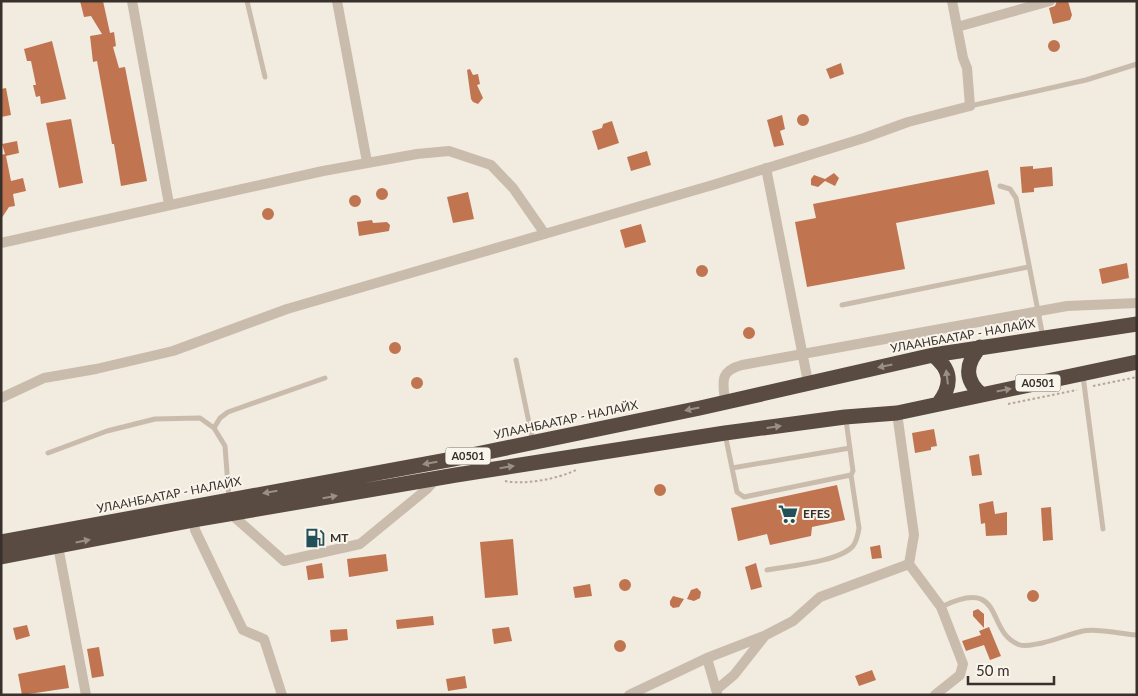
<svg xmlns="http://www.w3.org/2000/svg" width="1138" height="696" font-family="Lato,sans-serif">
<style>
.building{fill:#c07550}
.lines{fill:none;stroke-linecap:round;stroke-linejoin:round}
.path{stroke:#b6a696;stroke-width:2;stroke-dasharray:2.5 2.5;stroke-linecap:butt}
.lane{stroke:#cabcac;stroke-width:5}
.street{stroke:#cabcac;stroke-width:10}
.highway{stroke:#594b42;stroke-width:15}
.oneway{fill:#998f86}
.labels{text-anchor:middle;stroke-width:4;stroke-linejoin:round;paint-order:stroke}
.shield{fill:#f9f5ec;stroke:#726b64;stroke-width:1}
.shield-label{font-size:11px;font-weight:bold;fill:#38302a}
.street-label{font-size:12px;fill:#38302a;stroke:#f9f5ec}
.poi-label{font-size:12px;font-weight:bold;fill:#38302a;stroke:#f9f5ec;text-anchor:start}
</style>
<rect width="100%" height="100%" fill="#f2ebe0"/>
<path class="building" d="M80,1h23l7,32 4,-1 2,14 -3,1 6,21 6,-1 22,114 -26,5 -7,-42h-2l-15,-83 -4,1 -3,-26 12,-2 -11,-18 -7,1z
M1057,1h11l4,14 -2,5 -17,4 -4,-16 6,-2z
M1048 46a6 6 0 1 1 12 0a6 6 0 1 1-12 0Z
M52,41l14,58 -25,5 -1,-8 -4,1 -3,-12h3l-5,-24h-4l-3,-12z
M841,63l3,11 -14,5 -4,-10z
M470,69l3,6 5,-1 2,10 -3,1 6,13 -5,6 -5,-2 -2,-3 -4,-29z
M6,88l5,27 -10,2v-28z
M797 120a6 6 0 1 1 12 0a6 6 0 1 1-12 0Z
M782,115l3,14 -5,2 4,14 -10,2 -7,-27z
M71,119l12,64 -24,5 -13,-65z
M612,121l7,22 -21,7 -6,-19 10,-3 1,-4z
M17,141l2,12 -13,3 5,25 12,-3 3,13 -13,3 2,12 -6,1 -8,12v-64l4,-1 -3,-10z
M647,151l4,14 -20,6 -4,-14z
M1033,166v3l19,-2 1,19 -19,2v4l-12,1 -2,-26z
M988,170l7,34 -99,19 9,46 -98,18 -12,-65 21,-4 -3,-14z
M834,173l5,5 -4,8 -10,-5 -7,6 -7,-2v-6l3,-4 11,4z
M376 194a6 6 0 1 1 12 0a6 6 0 1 1-12 0Z
M468,192l6,27 -21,4 -6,-26z
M349 201a6 6 0 1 1 12 0a6 6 0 1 1-12 0Z
M262 214a6 6 0 1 1 12 0a6 6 0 1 1-12 0Z
M372,220l1,3 14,-1 3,3 -1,6 -30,5 -2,-14z
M641,224l5,18 -21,6 -5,-18z
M1127,263l2,15 -27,6 -3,-15z
M696 271a6 6 0 1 1 12 0a6 6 0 1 1-12 0Z
M743 333a6 6 0 1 1 12 0a6 6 0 1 1-12 0Z
M389 348a6 6 0 1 1 12 0a6 6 0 1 1-12 0Z
M411 383a6 6 0 1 1 12 0a6 6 0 1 1-12 0Z
M934,429l3,17 -6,1v3l-16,3 -3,-20z
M979,454l3,21 -10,1 -3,-20z
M654 490a6 6 0 1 1 12 0a6 6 0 1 1-12 0Z
M837,485l8,35 -33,7 -1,9 -41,9 -3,-11 -29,7 -7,-33z
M993,501l2,13 12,-2v23l-21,1 -1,-13 -4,1 -2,-20z
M1051,507l2,33 -10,1 -2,-33z
M513,539l5,56 -33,3 -5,-56z
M880,545l2,13 -10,1 -2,-12z
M386,554l2,17 -39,6 -2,-18z
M322,563l2,15 -16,2 -2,-14z
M756,563l6,24 -11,3 -6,-23z
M619 585a6 6 0 1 1 12 0a6 6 0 1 1-12 0Z
M590,584l2,12 -17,2 -2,-11z
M697,588l4,4 -1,6 -6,3 -7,-2 4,-9z
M1027 596a6 6 0 1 1 12 0a6 6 0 1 1-12 0Z
M673,596l11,3 -5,8 -6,1 -3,-3v-4z
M978,609l6,5v14l-11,-12v-5z
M433,616l1,9 -37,4 -1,-9z
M27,625l3,11 -14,4 -3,-12z
M509,627l3,14 -18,3 -2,-15z
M989,627l12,29 -11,4 -6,-15 -18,6 -4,-10 19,-6 -2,-4z
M347,629l1,11 -17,2 -1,-12z
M614 646a6 6 0 1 1 12 0a6 6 0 1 1-12 0Z
M99,647l5,29 -12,2 -5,-29z
M65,665l4,23 -47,7 -4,-21z
M872,670l4,10 -17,6 -4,-10z
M465,676l2,12 -19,3 -2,-12z"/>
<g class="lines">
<path class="path" d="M1093,386l44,-9
M1008,404l69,-14
M505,481c21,4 52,-2 71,-11"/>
<path class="lane" d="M247,1l18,76
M970,106l116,-26 51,-16
M1000,186l10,3 6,9 27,139
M842,305l186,-38
M516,360l17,82
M1083,376l20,153
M214,428l6,-10 8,-6 97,-34
M725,434l12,58 7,5 107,-22 2,-4 -7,-51
M48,453l59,-22 48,-12 45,-1 14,10 11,18 4,53
M732,468l118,-20
M767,570c21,-4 72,-8 86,-24 4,-5 5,-12 6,-18l-8,-53
M941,607c66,-32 43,26 79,38 6,2 15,-1 22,-2 14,-3 27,-9 41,-12 13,-3 39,3 54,4"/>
<path class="street" d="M132,1l37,203
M337,1l30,161
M957,27l93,-26
M766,168l42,214
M1,243l322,-72 94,-17 32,-3 42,14 22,23 32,46
M1,398l43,-20 52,-9 77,-18 114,-42 429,-125 148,-46 44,-16 62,-16 -3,-38 -4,-10 -11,-57
M725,402c-2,-20 -6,-31 17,-37l325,-59 70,-3
M897,413l17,122 -5,29 32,43 22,57 -3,11 -25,20
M231,514l53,47 76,-17 67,-55 8,-9
M194,520l1,10 48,100 21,9 18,56
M58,546l28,149
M707,658l10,35
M716,690l18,-15 30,-38
M629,695l78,-37 59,-23 27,-14 27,-24 89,-33"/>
<path class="highway" d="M980,347c-15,17 -16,33 2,48
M933,355c18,14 20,29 6,48
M1,542l452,-83 247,-51 233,-53 204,-31
M1,557l193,-37 262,-45 269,-42 120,-16 52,-4 240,-51"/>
</g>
<defs><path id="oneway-solid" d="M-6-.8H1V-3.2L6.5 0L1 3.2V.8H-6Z" transform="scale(1.25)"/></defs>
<g class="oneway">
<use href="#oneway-solid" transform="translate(885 366) rotate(168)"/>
<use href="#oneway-solid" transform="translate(947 377) rotate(-97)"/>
<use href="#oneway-solid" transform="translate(1004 390) rotate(-11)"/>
<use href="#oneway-solid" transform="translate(692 409) rotate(168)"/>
<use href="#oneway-solid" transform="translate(774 427) rotate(-8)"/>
<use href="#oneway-solid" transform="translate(430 463) rotate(170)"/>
<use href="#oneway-solid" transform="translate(507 467) rotate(-9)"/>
<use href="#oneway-solid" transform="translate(270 492) rotate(170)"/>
<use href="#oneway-solid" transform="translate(330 497) rotate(-10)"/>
<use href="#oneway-solid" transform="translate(83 541) rotate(-11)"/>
</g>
<defs>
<symbol id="supermarket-bare" viewBox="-9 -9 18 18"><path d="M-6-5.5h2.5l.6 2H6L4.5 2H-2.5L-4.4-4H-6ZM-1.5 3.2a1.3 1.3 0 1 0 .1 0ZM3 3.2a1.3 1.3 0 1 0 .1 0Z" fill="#225058" stroke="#f9f5ec" stroke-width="2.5" paint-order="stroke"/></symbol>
<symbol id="fuel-bare" viewBox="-9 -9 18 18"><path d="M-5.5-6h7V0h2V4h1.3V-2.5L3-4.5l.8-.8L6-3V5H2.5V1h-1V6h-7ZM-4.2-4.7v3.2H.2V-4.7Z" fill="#225058" stroke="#f9f5ec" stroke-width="2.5" paint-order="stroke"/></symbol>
</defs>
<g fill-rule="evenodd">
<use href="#supermarket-bare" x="774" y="500" width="28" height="28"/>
<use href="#fuel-bare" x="301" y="524" width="28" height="28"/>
</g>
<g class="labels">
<g class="shield">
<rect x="1015.5" y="374.5" width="45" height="17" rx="4"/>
<rect x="445.5" y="447.5" width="45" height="17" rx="4"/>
</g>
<g class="shield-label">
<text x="1038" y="387">A0501</text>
<text x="468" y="460">A0501</text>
</g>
<g class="street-label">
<text transform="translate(963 336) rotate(-10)" y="4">УЛААНБААТАР - НАЛАЙХ</text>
<text transform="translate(566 420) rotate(-12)" y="4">УЛААНБААТАР - НАЛАЙХ</text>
<text transform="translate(169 495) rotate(-11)" y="4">УЛААНБААТАР - НАЛАЙХ</text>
</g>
<g class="poi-label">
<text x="803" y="518">EFES</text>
<text x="330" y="542">MT</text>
</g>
</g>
<rect width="1138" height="696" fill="none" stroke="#38302a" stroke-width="5"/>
<path d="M968 676v8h86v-8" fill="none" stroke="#38302a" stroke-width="2.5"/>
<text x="976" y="676" font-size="15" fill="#38302a" stroke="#f9f5ec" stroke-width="4" paint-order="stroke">50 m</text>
</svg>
